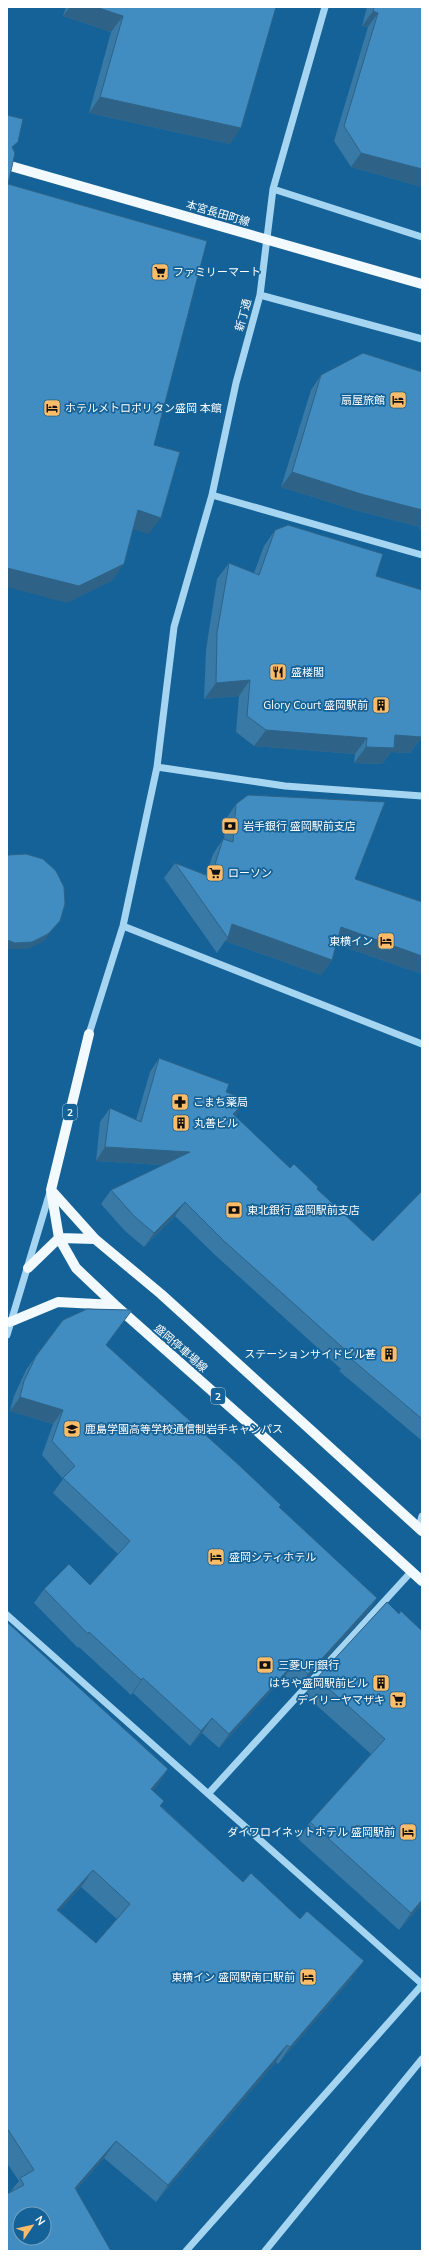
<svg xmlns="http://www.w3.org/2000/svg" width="429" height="2258" font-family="Mulish,'Noto Sans JP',sans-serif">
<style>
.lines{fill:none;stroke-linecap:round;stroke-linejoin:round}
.minor{stroke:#a6d5f2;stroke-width:7}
.major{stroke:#f2f9ff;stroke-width:10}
.major-bridge{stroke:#f2f9ff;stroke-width:10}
.wall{fill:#3879a6;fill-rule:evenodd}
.shaded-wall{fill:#2e6387}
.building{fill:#418dc1;stroke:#2e6387;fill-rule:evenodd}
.labels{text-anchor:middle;stroke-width:3.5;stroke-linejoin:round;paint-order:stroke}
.shield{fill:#146298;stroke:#b8d0e0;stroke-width:1}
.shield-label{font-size:10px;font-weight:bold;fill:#fff}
.street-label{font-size:11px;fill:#fff;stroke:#146298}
.poi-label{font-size:11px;fill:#fff;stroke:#146298;text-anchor:start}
</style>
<rect width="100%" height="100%" fill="#146298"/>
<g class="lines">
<path class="minor" d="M273,189l149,48
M260,295l162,44
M212,495l210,60
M157,767l128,19 137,10
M123,926l299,118
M89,1034l34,-108 34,-159 17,-140 38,-132 24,-112 24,-88 13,-106 52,-182
M7,1335l43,-143
M419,1527l3,-11
M7,1615l415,369
M208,1794l203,-222
M186,2251l236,-266
M265,2251l157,-192"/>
<path class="major" d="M89,1034l-38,156 8,48 17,30 39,37 141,125 166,151
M51,1190l44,49 66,55 261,237
M28,1268l31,-30 36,1
M10,1322l48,-20 57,3"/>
<path class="major-bridge" d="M7,165l415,119"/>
</g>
<path class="wall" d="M66,7h210l-46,137 -141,-31 22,-81 -48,-16z
M367,7h55v180l-71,-20 -17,-26 34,-114 -6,-1z
M422,372v158l-3,-1 1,-2 -69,-18 -70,-22 30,-97 10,-15z
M275,530l101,46 46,161 -12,16 -19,-1 -9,12 -28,-1 1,-9 -101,-8 -18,-14 3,-36 -35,3 2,-49 11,-71 12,-16 25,10 10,-27z
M236,804l119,75 67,23v72l-86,-30 -4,16 -11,15 -96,-34 -8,12 -53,-75 11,-15 31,12 7,-21 10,-15h1l2,-20z
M159,1058l67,34 11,22 -2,2 55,52 27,21 56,52 49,-50v249h-1l-82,-69 2,-2 -126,-114 -40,-39 -31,31 -19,-16 -24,-27 10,-14 52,-25 -67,-4 4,-39 10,-14 26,12 14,-48z
M106,1345l173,162 98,91 -10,15 -69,75 -13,-12 -66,72 -17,-15 -12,13 -57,-53 -2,2 -52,-48 -1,1 -44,-45 10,-14 46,-4 28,-31 -65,-61 10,-14 -21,-24 11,-31 -43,-13 4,-15 12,-26 10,-14z
M387,1602l35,302 -23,26 -101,-91 12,-17 61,-68 -66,-59 12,-17z
M7,1622l161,147 -11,17 -5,5 9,15 82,76 109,96 -74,86 -2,-2 -120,140 -52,-44 -28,32 -66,2 9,-11 -12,-18zM81,1887l36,32 -21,24 -37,-32z"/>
<path class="shaded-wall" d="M70,7h26l27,9 -12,16 -48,-16z
M373,11l5,2 -10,14 -6,-1z
M100,97l141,31 -11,16 -141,-31z
M361,153l61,16v18l-71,-20z
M292,472l130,38v14l-2,3 -69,-18 -70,-22z
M138,510l23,8 -12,16 -23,-7z
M422,525v5l-3,-1z
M124,564l-12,17 -45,22 -60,-16v-19z
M250,680l-11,16 -35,3 12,-16z
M266,730l101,8 -12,16 -101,-8z
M395,735l27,2 -12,16 -19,-1 -9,12 -28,-1 12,-16z
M60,921l-5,6 -11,14 -16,8h-18l-3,-1v-8z
M232,924l100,36 -11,15 -96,-34 3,-3z
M341,927l81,29v18l-91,-32z
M247,1100l-10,14 -14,14 10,-14z
M105,1147l85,5 -9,14 -85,-5z
M185,1202l-10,14 -31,31 10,-14z
M20,1397l43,13 -10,14 -43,-13z
M377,1598l-10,15 -69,75 10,-14z
M295,1662l-10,14 -66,72 10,-14z
M143,1678l-10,15 -2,2 10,-15z
M212,1718l-10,15 -12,13 11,-15z
M168,1769l-11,17 -18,20 12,-17z
M93,1870l-12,17 -36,39 12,-16z
M422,1900v4l-23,26 12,-17z
M364,1961l-12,17 -74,86 12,-17z
M287,2045l-11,17 -120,140 12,-17z
M116,2141l-12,17 -41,47 12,-17z"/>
<path class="building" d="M96,7h180l-35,121 -141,-31 23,-81z
M374,7h48v162l-61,-16 -17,-27 34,-113 -5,-2z
M7,115l16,4 -5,23 -6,5 3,6 -7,31 199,57 -53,204 26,7 -19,66 -23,-8 -14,54 -45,22 -72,-18z
M363,353l59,19v138l-61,-16 -69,-22 29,-97z
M288,525l95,29 -7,22 46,14v147l-27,-2 -1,13 -28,-1 1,-9 -101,-8 -19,-14 3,-36 -34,3 1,-50 12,-70 30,12 16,-45z
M248,795l137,7 -30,77 67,23v54l-81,-29 -9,33 -100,-36 -4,14 -53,-75 36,14 12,-38 10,3 3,-38z
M26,854l17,5 13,12 8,16 1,17 -5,17 -12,13 -16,8 -17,1 -8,-3v-84l2,-1z
M159,1058l70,26 -3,8 21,8 -14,14 57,54 4,-4 24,23 -1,2 56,52 49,-50v228l-73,-62 2,-2 -127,-114 -39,-39 -31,31 -19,-16 -24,-27 79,-38 -85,-5 5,-39 31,14z
M87,1309l45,1 -26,35 135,122 40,38 -2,2 98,91 -69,76 -13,-12 -66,72 -17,-16 -11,13 -58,-53 -2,2 -52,-48 -1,2 -44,-45 25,-25 21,21 40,-44 -67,-63 12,-12 -23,-25 11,-31 -43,-13 4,-16 12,-25 27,-36z
M387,1602l12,12 2,-3 21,20v269l-11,13 -101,-91 75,-83 -68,-61z
M7,1622l161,147 -17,20 13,12 -4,5 83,76 8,-9 49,46 7,-8 57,50 -74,86 -3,-2 -119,140 -52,-44 -41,47 36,63h-104v-57l17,-9 -4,-7 14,-8 -27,-42zM93,1870l37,34 -34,39 -39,-33zM20,2214h24v24h-24z"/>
<defs>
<symbol id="supermarket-square" viewBox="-11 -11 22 22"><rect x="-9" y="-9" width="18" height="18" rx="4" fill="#ffbc68" stroke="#146298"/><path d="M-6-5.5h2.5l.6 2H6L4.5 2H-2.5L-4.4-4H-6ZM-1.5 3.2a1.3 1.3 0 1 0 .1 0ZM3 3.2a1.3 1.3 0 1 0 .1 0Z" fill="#111"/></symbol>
<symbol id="hotel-square" viewBox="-11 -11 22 22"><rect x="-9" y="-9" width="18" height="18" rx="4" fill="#ffbc68" stroke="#146298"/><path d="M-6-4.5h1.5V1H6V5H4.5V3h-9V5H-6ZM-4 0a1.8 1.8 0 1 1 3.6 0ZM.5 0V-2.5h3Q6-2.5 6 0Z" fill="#111"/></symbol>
<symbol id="restaurant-square" viewBox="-11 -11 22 22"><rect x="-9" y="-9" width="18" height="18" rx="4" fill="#ffbc68" stroke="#146298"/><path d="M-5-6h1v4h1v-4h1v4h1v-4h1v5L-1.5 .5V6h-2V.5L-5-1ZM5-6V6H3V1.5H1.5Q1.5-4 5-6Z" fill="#111"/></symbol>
<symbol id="building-square" viewBox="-11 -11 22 22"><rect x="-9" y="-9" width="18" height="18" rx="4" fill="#ffbc68" stroke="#146298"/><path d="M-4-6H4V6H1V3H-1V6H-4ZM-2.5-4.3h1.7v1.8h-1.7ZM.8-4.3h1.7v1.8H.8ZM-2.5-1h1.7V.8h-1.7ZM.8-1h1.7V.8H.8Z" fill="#111"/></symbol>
<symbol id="bank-square" viewBox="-11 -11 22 22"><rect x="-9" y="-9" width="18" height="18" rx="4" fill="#ffbc68" stroke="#146298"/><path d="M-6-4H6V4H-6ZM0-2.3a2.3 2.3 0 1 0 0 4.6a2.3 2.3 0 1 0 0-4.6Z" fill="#111"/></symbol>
<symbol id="pharmacy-square" viewBox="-11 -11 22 22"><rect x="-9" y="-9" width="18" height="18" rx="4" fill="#ffbc68" stroke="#146298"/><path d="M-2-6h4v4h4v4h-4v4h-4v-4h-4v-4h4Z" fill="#111"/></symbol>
<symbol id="school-square" viewBox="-11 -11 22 22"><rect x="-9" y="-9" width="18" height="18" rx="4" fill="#ffbc68" stroke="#146298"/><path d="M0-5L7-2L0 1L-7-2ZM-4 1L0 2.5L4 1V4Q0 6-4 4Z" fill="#111"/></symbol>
</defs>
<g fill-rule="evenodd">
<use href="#supermarket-square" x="150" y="262" width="20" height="20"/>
<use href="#hotel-square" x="388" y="390" width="20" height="20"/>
<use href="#hotel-square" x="42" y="398" width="20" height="20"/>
<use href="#restaurant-square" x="268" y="662" width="20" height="20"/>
<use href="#building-square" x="371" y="695" width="20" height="20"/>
<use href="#bank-square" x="220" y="816" width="20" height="20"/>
<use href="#supermarket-square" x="205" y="863" width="20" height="20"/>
<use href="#hotel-square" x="376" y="931" width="20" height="20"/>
<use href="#pharmacy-square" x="170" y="1092" width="20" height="20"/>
<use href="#building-square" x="171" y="1113" width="20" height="20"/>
<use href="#bank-square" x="224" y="1200" width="20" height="20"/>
<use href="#building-square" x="379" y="1344" width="20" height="20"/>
<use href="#school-square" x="62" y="1419" width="20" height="20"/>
<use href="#hotel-square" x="206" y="1547" width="20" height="20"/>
<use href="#bank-square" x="255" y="1655" width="20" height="20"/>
<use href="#building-square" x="371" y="1673" width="20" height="20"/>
<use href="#supermarket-square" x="388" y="1690" width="20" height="20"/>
<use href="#hotel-square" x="398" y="1822" width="20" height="20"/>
<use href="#hotel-square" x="298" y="1967" width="20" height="20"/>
</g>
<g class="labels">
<g class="shield">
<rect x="63" y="1104" width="14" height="16" rx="3"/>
<rect x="211" y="1388" width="14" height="16" rx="3"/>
</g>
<g class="shield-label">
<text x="70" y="1116">2</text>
<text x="218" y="1400">2</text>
</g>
<g class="street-label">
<text transform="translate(218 213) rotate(16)" y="4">本宮長田町線</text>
<text transform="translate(243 315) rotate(-75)" y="4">新丁通</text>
<text transform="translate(181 1348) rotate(41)" y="4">盛岡停車場線</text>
</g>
<g class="poi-label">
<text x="173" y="276">ファミリーマート</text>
<text x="385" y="404" text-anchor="end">扇屋旅館</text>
<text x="65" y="412">ホテルメトロポリタン盛岡 本館</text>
<text x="291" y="676">盛楼閣</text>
<text x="368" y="709" text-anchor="end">Glory Court 盛岡駅前</text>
<text x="243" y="830">岩手銀行 盛岡駅前支店</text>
<text x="228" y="877">ローソン</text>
<text x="373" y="945" text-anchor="end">東横イン</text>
<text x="193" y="1106">こまち薬局</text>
<text x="194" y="1127">丸善ビル</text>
<text x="247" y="1214">東北銀行 盛岡駅前支店</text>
<text x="376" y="1358" text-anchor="end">ステーションサイドビル甚</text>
<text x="85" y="1433">鹿島学園高等学校通信制岩手キャンパス</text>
<text x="229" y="1561">盛岡シティホテル</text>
<text x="278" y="1669">三菱UFJ銀行</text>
<text x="368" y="1687" text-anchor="end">はちや盛岡駅前ビル</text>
<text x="385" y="1704" text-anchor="end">デイリーヤマザキ</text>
<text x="395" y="1836" text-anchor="end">ダイワロイネットホテル 盛岡駅前</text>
<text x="295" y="1981" text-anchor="end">東横イン 盛岡駅南口駅前</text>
</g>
</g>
<rect width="429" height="2258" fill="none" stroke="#ffffff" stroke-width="16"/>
<g transform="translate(32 2226) rotate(56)"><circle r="19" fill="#146298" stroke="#72a1c1"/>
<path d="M0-3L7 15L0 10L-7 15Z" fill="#ffbc68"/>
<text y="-6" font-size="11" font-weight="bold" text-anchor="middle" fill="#ffffff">N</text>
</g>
</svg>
